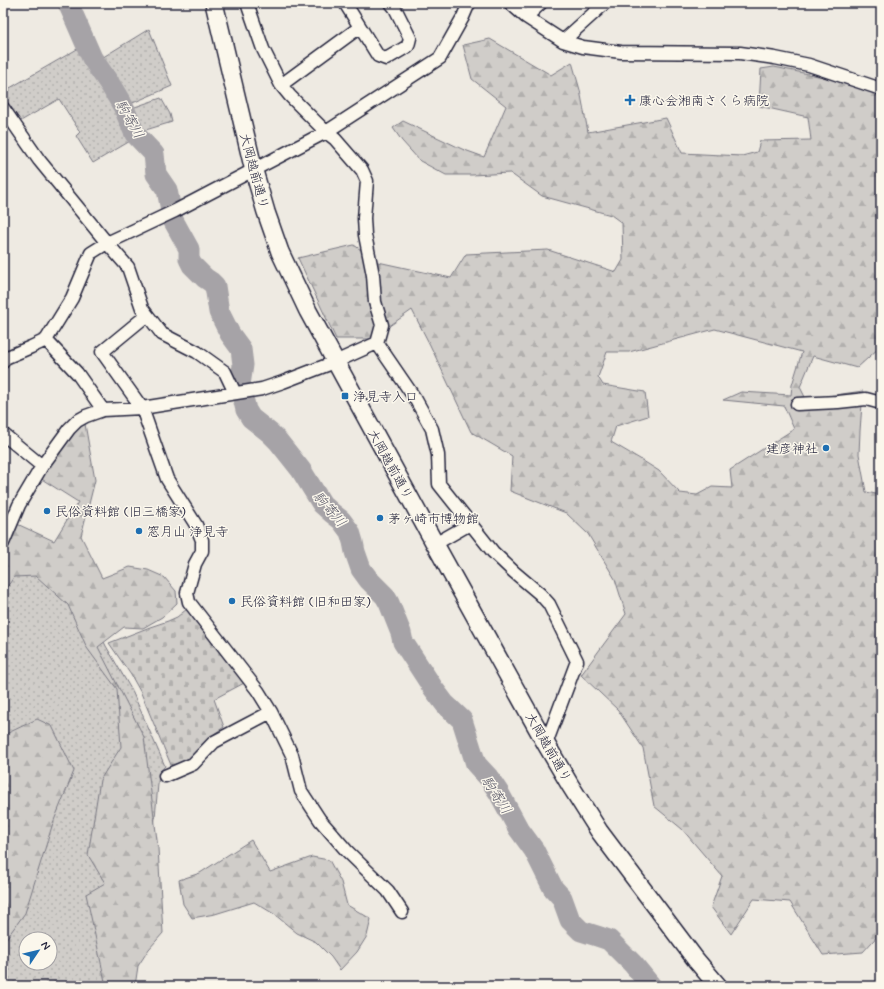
<svg xmlns="http://www.w3.org/2000/svg" width="884" height="989" font-family="Mynerve,'Klee One',sans-serif">
<style>
.grass{fill:url(#grass-dots);stroke:#797882;fill-rule:evenodd}
.forest{fill:url(#forest-firs);stroke:#797882;fill-rule:evenodd}
.cemetery{fill:url(#cemetery-stones);stroke:#797882}
.lines{fill:none;stroke-linecap:round;stroke-linejoin:round}
.river{stroke:#a6a3a7;stroke-width:21}
.street-casing{stroke:#22223b;stroke-width:15}
.secondary-casing{stroke:#22223b;stroke-width:20}
.street{stroke:#fbf7ec;stroke-width:12}
.secondary{stroke:#fbf7ec;stroke-width:17}
.poi-dot{fill:#1f6fb2;stroke:#fbf7ec;stroke-width:1.5}
.labels{text-anchor:middle;stroke-width:3;stroke-linejoin:round;paint-order:stroke}
.poi-label{font-size:13px;fill:#22223b;stroke:#fbf7ec;text-anchor:start}
.street-label{font-size:13px;fill:#22223b;stroke:#fbf7ec}
.water-label{font-size:14px;font-style:italic;fill:#575666;stroke:#fbf7ec}
</style>
<defs>
<pattern id="grass-dots" width="8" height="8" patternUnits="userSpaceOnUse"><rect width="8" height="8" fill="#d0cdc9"/><path d="M2 2h.1M6 6h.1" fill="none" stroke="#b2b0ae" stroke-width="1.8" stroke-linecap="round"/></pattern>
<pattern id="forest-firs" width="22" height="20" patternUnits="userSpaceOnUse"><rect width="22" height="20" fill="#d0cdc9"/><path d="M5 1l3.5 6h-7zM16 11l3.5 6h-7z" fill="#b2b0ae"/></pattern>
<pattern id="cemetery-stones" width="16" height="16" patternUnits="userSpaceOnUse"><rect width="16" height="16" fill="#d0cdc9"/><path d="M2 7V4a2 2 0 0 1 4 0v3zM10 15v-3a2 2 0 0 1 4 0v3z" fill="#b2b0ae"/></pattern>
</defs>
<rect width="100%" height="100%" fill="#eeeae2"/>
<filter id="ink" filterUnits="userSpaceOnUse"><feTurbulence type="fractalNoise" baseFrequency=".025" numOctaves="2"/><feDisplacementMap in="SourceGraphic" scale="8" xChannelSelector="R" yChannelSelector="G"/><feConvolveMatrix kernelMatrix="1 2 1 2 8 2 1 2 1" color-interpolation-filters="sRGB"/></filter>
<g filter="url(#ink)">
<path class="grass" d="M149,29l23,57 -44,19c-8,-17 -16,-31 -28,-46z
M79,48l7,14 21,28 10,18 15,32 -39,23 -17,-27 4,-4 -21,-33 -40,23 -12,-19 -4,-5v-6z
M161,98l9,16 2,8 -33,10 -10,-23z
M3,571l70,7 33,68 26,45 33,75 -6,7 -7,78 -35,135h-114zM26,939h24v24h-24z"/>
<path class="forest" d="M490,39l61,36 21,-13 8,28 8,42 78,-14 16,35 60,3 15,-4 3,-11 51,-1 -3,-23 -49,-11 2,-37 13,-2 54,11 53,17v251l-24,22 -44,-12 -13,31 6,12 57,-8 -3,40 -1,23 7,38 15,3v437l-18,20 -40,3 -33,-53 -36,-3 -23,35 -20,-27 11,-31 -40,-47 -28,-23 -11,-58 -25,-38 -37,-35 45,-61 -11,-35 -27,-45 -22,-21 -56,-22 2,-35 -41,-24 -41,-87 -18,-35 -41,29h-35l-38,-81 56,-13 24,17 73,16 15,-24 82,-4 68,22 7,-12 -1,-37 -11,-8 -69,-19 -32,-23 -38,2h-26l-26,-14 -18,-20 -9,-13 10,-7 59,28 22,8 22,-51 -34,-27 -9,-34zM715,329l87,23 -10,33 -1,10 -50,-3 -18,8 61,6 10,23 -64,41 2,18 -20,-1 -15,8 -17,-2 -21,-22 -19,-12 -29,-17 5,-16 32,-10 -3,-24 -42,-7 -5,-8 9,-25h22z
M85,424l10,56 -14,56 21,42 28,-11 18,3 16,7 12,14 1,12 -15,14 -19,11 -19,-1 -26,20 46,90 14,111 5,85 -14,16 -11,17 -3,20h-29l-20,-92 19,-11 -17,-28 12,-75 21,-33 -4,-58 -30,-41 -19,-43 -32,-29 -22,1 -11,16v-75l12,5 39,18 24,-39 -38,-24 32,-46z
M37,719l15,7 22,45 -21,52 -28,90 -22,30v-202l1,-6z
M251,840l19,32 42,-15 17,3 12,22 6,23 24,14 -4,17 -10,16 -17,18 -9,-13 -15,-15 -19,-9 -23,-19 -20,-12 -39,12 -23,4 -9,-14 -4,-24 21,-7z"/>
<path class="cemetery" d="M187,609l4,4 55,69 -32,17 10,28 -10,7 -25,26 -14,7 -4,-2 -30,-72 -10,-18 -22,-32 41,-16 18,-6 9,-4z"/>
<g class="lines">
<path class="river" d="M68,3l24,55 19,28 12,20 12,28 19,20 2,20 11,16 6,30 16,29v10l3,6 13,13 6,4 4,4 4,26 11,22 11,15 2,16 -3,20 6,25 5,8 19,15 8,8 23,29 21,34 10,9 9,7 9,12 3,10 2,10 6,17 8,11 16,16 4,7 12,30 2,9 30,46 12,16 17,16 14,44 13,14 10,15 19,35 16,22 19,38 9,10 8,22 11,11 16,5 12,4 24,24 18,22"/>
<defs>
<path id="street" d="M247,3l16,46 18,36 9,11 36,36 9,7 27,31 5,11 -3,37 1,17 8,40 2,27 7,23 -5,18 39,57 16,29 6,26 1,29 54,68 21,20 26,22 9,10 28,57 -31,83
M510,3l16,14 20,13 17,11 20,6 38,5 119,1 35,5 34,7 72,24
M526,17l15,-14
M360,27l18,29 8,3 22,-13 2,-8 -15,-30 -4,-5
M563,41l42,-38
M281,85l79,-58 -15,-24
M3,108l36,52 68,83 21,24 14,41 20,26 35,18 28,20 10,21
M147,315l-45,37 40,56 25,71 29,46 6,15v11l-7,13 -8,29 2,9 69,89 13,21 21,43 9,36 19,29 26,30 42,41 14,21
M3,362l2,-4 26,-11 15,-7
M797,404l41,-2 28,-3 15,4
M103,410l-26,-37 -31,-33 26,-42 19,-45 16,-10 68,-32 151,-79 114,-74 23,-41 6,-14
M3,434l39,32
M3,543l16,-38 23,-39 27,-37 8,-8 9,-5 17,-6 39,-2 120,-19 21,-7 52,-20 42,-19
M435,544l35,-20
M165,776l28,-12 21,-22 57,-30"/>
<path id="secondary" d="M214,3l40,168 12,41 14,40 28,59 127,233 111,200 24,41 29,46 97,129 22,26"/>
</defs>
<use href="#street" class="street-casing"/>
<use href="#secondary" class="secondary-casing"/>
<use href="#street" class="street"/>
<use href="#secondary" class="secondary"/>
</g>
</g>
<g class="poi-dot">
<path d="M628 94h4v4h4v4h-4v4h-4v-4h-4v-4h4z"/>
<rect x="341" y="392" width="8" height="8" rx="2"/>
<circle cx="826" cy="448" r="4"/>
<circle cx="47" cy="511" r="4"/>
<circle cx="380" cy="518" r="4"/>
<circle cx="139" cy="531" r="4"/>
<circle cx="232" cy="601" r="4"/>
</g>
<g class="labels">
<g class="poi-label">
<text x="639" y="105">康心会湘南さくら病院</text>
<text x="353" y="401">浄見寺入口</text>
<text x="818" y="453" text-anchor="end">建彦神社</text>
<text x="55" y="516">民俗資料館 (旧三橋家)</text>
<text x="388" y="523">茅ヶ崎市博物館</text>
<text x="147" y="536">窓月山 浄見寺</text>
<text x="240" y="606">民俗資料館 (旧和田家)</text>
</g>
<g class="street-label">
<text transform="translate(255 171) rotate(75)" y="5">大岡越前通り</text>
<text transform="translate(391 464) rotate(61)" y="5">大岡越前通り</text>
<text transform="translate(549 747) rotate(60)" y="5">大岡越前通り</text>
</g>
<g class="water-label">
<text transform="translate(130 119) rotate(60)" y="5">駒寄川</text>
<text transform="translate(330 509) rotate(49)" y="5">駒寄川</text>
<text transform="translate(497 795) rotate(57)" y="5">駒寄川</text>
</g>
</g>
<rect width="884" height="989" fill="none" stroke="#fbf7ec" stroke-width="16"/>
<rect x="8" y="8" width="868" height="973" fill="none" stroke="#22223b" stroke-width="1.5" filter="url(#ink)"/>
<g transform="translate(38 951) rotate(55)"><circle r="19" fill="#fbf7ec" stroke="#a4a2a5"/>
<path d="M0-3L7 15L0 10L-7 15Z" fill="#1f6fb2"/>
<text y="-6" font-size="11" font-weight="bold" text-anchor="middle" fill="#22223b">N</text>
</g>
</svg>
